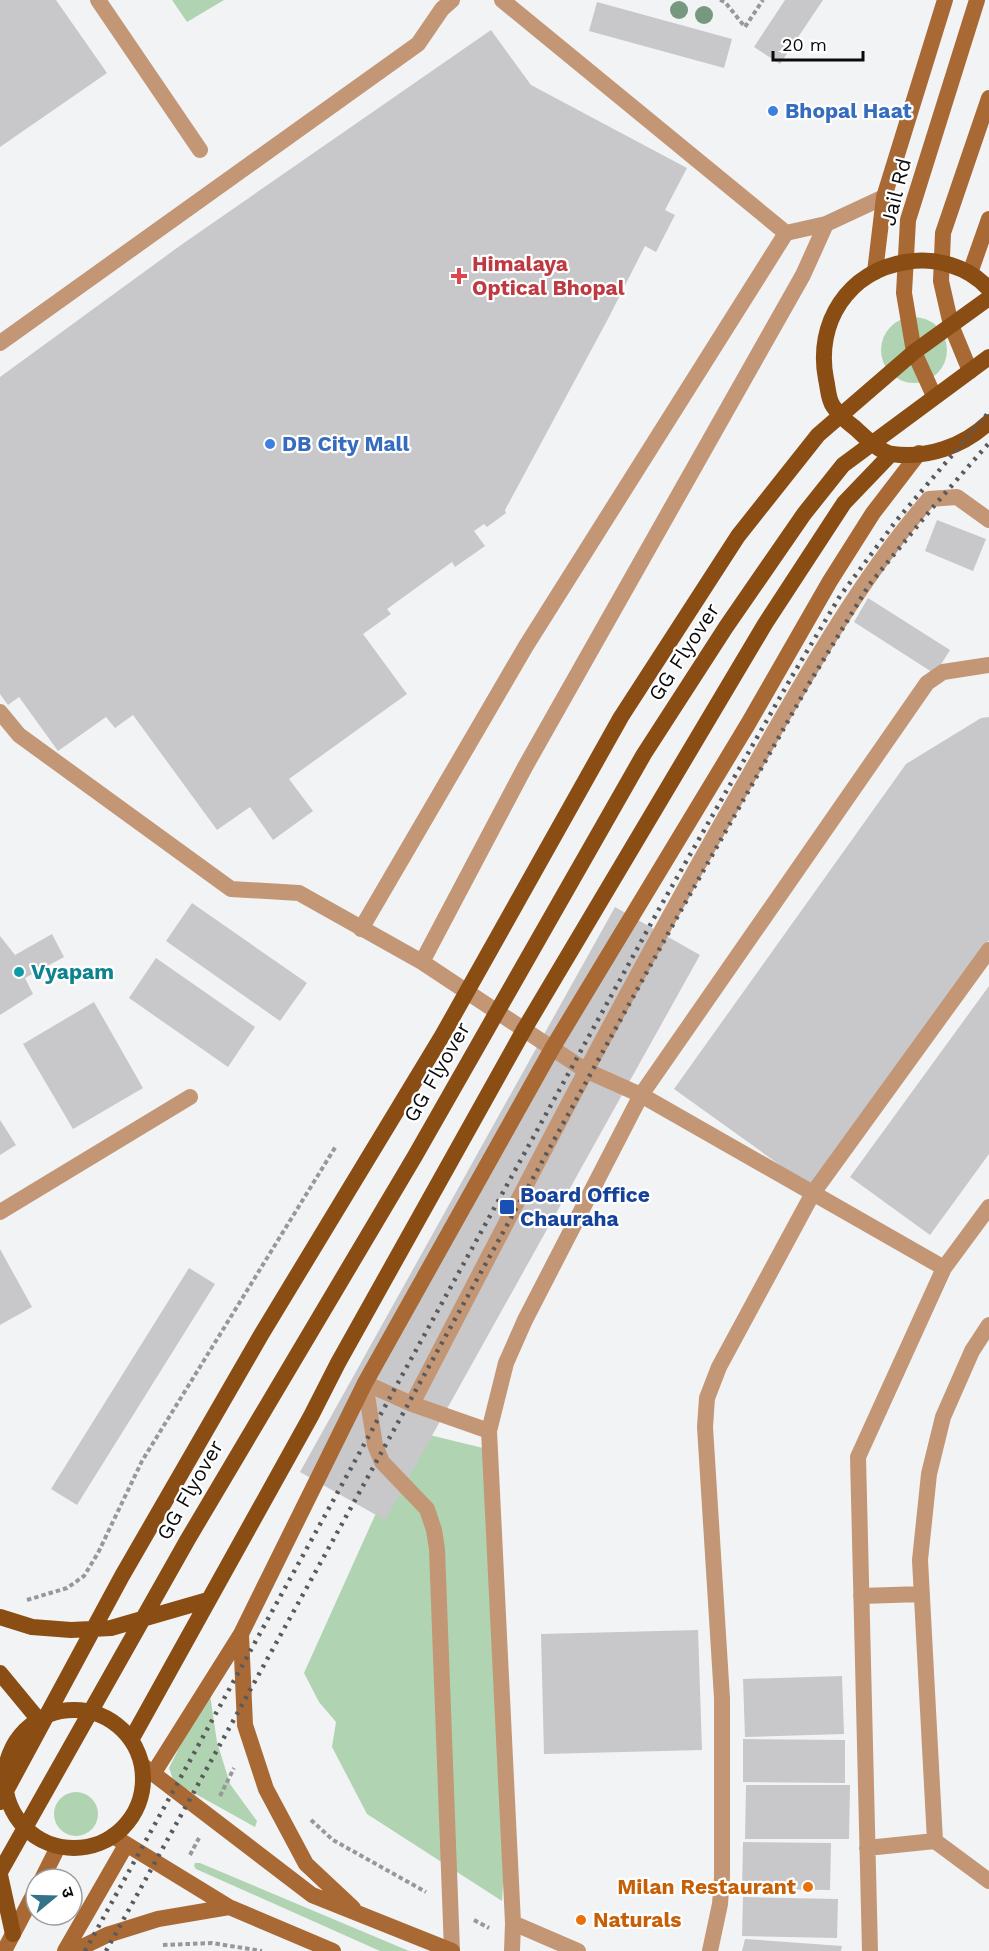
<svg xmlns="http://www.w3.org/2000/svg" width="989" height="1951" font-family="'Work Sans','Noto Sans Devanagari',sans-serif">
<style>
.green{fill:#b0d3b2}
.building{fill:#c8c8cb}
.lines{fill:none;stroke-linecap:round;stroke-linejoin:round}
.path{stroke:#97989a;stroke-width:4;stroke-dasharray:4.5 3;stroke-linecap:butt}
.service{stroke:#c39776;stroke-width:16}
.secondary{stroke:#a86934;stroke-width:16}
.primary{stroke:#8a4d14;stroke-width:16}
.rail{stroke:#5a5a5c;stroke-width:4.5;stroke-dasharray:3 6;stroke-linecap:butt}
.tree{fill:#75987e}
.shop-dot{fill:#3f7fe0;stroke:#fff;stroke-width:2}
.health-dot{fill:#e0444e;stroke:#fff;stroke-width:2}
.culture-dot{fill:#0f9aa8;stroke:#fff;stroke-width:2}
.transit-dot{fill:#1a4fb4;stroke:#fff;stroke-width:2}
.food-dot{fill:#e8710a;stroke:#fff;stroke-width:2}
.labels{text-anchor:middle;stroke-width:4.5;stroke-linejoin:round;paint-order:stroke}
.shop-label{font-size:21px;font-weight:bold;fill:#366cbe;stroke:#fff;text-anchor:start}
.street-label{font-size:21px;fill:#0b0b0c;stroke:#fff}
.health-label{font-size:21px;font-weight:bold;fill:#be3a42;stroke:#fff;text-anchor:start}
.culture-label{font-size:21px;font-weight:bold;fill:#0d838f;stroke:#fff;text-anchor:start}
.transit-label{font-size:21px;font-weight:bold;fill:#164399;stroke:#fff;text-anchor:start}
.food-label{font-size:21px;font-weight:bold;fill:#c56008;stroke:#fff;text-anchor:end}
</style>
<rect width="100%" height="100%" fill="#f2f3f5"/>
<path class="green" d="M172,0h52l-37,22z
M881 350a33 33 0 1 1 66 0a33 33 0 1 1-66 0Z
M413,1431l70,17 25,360 -6,93 -135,-87 -35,-67 4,-25 -17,-20 -15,-29z
M209,1688l8,54 13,42 27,37 -2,6 -81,-45 -5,-14z
M54 1814a22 22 0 1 1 44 0a22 22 0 1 1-44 0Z
M195,1863h5l209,88h-29l-184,-82 -2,-3z"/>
<path class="building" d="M0,0h56l51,73 -107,74z
M785,0h38l-43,64 -26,-17z
M597,2l135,37 -8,29 -135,-37z
M491,30l40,55 156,83 -22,42 10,5 -19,37 -11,-6 -36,71 -104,193 1,3 -19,14 -3,-3 -10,7 11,15 -30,21 -3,-5 -65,47 4,5 -28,20 44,60 -118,85 24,32 -40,29 -23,-33 -33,23 -84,-115 -18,13 -9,-11 -48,34 -39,-54 -11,8 -8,-11v-317l181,-132z
M937,520l49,19 -13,32 -48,-20z
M868,598l82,52 -15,24 -81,-52z
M989,717v223l-177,248 -138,-99 232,-325 75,-46z
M192,903l115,80 -27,38 -114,-80z
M615,907l85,48 -315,565 -85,-48z
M52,934l12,23 -39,21 8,16 -33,21v-79l15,19z
M156,958l99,69 -27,40 -99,-69z
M989,986v168l-59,81 -80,-58z
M94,1002l49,86 -70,41 -50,-85z
M0,1120l16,25 -16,10z
M0,1249l32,58 -32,18z
M189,1268l26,16 -138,221 -26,-16z
M698,1630l4,120 -158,4 -3,-120z
M842,1676l2,58 -99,3 -2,-58z
M743,1739l102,1v43l-102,-1z
M746,1785h104l-1,54h-104z
M743,1842l88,1 -1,47 -88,-1z
M743,1897l95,2 -1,39 -95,-2z
M745,1939l97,7 -1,5h-99z"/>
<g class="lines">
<path class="path" d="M720,0l5,2 20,25 18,-27
M27,1600l40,-12 17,-12 14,-23 44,-92 194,-315
M220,1796l14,-28
M311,1820l22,20 93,52
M190,1855l9,-17
M474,1920l15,8
M163,1945l49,-2 50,8"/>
<path class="service" d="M98,0l102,150
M502,0l284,233 40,-9 58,-27
M0,343l418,-299 24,-35 10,-9
M0,712l19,23 212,154 68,4 123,69 163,108 56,25 303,173
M361,929l165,-283 260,-413
M422,962l103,-195 278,-492 23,-51
M0,1212l190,-115
M365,1383l10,62 7,17 45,47 7,21 3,19 15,402
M365,1383l47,21 77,27
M412,1404c103,-198 205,-397 316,-592 62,-107 120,-219 201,-313l28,-2 32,23
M861,1596l61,-2
M935,1841l-15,-281 9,-86 14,-57 29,-66 17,-26
M867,1848l68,-7 54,40
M513,1923l65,28
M512,1951l1,-28 -24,-492 17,-68 19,-43 116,-225 286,-412 16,-11 46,-7
M710,1951l10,-47 2,-27v-179l-17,-271 2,-29 12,-31 94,-174 176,-243
M870,1951l-12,-494 86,-189 45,-61"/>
<path class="secondary" d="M875,272l9,-75 61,-197
M970,273l19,-54
M970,371l-19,-46 -10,-44 2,-48 46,-135
M934,396l-20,-44 -10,-59 4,-73 69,-220
M241,1634l4,91 21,64 40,75 47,44
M142,1765l170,130 140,56
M153,1774l88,-140 124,-251 188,-336 195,-323 82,-143 43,-68 46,-60
M113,1836l116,71 104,44
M42,1879l16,-32
M4,1951l32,-61
M65,1951l61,-106
M74,1951l33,-16 51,-16 71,-12"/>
<path class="primary" d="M989,289c-21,-23 -54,-32 -83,-27 -58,9 -91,61 -80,117 2,8 2,20 7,27 5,8 14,16 22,22 10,9 24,24 37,26 35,5 72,-8 97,-32
M0,1617l32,10 39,3 40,-2 97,-28
M0,1673l38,46
M5 1779a69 69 0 1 1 138 0a69 69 0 1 1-138 0Z
M131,1740l180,-324 27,-53 187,-335 240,-404 79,-121 47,-49
M0,1802l122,-226 139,-241 181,-299 179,-319 117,-181 80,-101 96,-83 75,-54
M0,1872l188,-333 227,-383 229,-402 82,-127 78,-113 39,-49 146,-108
M0,1875l13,59"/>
<path class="rail" d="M85,1951l574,-1042 132,-231 49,-82 56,-75 93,-109
M106,1951l569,-1030 135,-239 59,-97 64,-78 56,-64"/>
</g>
<g class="tree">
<circle cx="679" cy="10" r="9"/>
<circle cx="704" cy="15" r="9"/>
</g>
<g class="shop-dot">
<circle cx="773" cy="111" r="6"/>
<circle cx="270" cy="444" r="6"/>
</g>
<path class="health-dot" d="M456 267h6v6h6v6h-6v6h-6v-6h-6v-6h6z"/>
<circle class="culture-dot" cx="19" cy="972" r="6"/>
<rect class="transit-dot" x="499" y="1199" width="16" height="16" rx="3"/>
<g class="food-dot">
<circle cx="808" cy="1887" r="6"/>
<circle cx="581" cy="1920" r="6"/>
</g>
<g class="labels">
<g class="shop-label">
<text x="785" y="118">Bhopal Haat</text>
<text x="282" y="451">DB City Mall</text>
</g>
<g class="street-label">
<text transform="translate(896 192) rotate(-76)" y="7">Jail Rd</text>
<text transform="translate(684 652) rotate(-57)" y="7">GG Flyover</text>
<text transform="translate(437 1072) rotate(-60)" y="7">GG Flyover</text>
<text transform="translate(190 1490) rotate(-60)" y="7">GG Flyover</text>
</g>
<g class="health-label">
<text x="472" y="271">Himalaya<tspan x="472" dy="24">Optical Bhopal</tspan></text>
</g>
<g class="culture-label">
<text x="31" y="979">Vyapam</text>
</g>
<g class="transit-label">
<text x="520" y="1202">Board Office<tspan x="520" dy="24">Chauraha</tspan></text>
</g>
<g class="food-label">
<text x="796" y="1894">Milan Restaurant</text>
<text x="593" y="1927" text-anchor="start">Naturals</text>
</g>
</g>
<g transform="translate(54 1897) rotate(71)"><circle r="28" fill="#ffffff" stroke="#9d9d9e" stroke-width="1.5"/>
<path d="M0-4.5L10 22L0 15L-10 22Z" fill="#357389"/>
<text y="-9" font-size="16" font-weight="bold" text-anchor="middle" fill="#0b0b0c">उ</text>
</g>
<path d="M773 51v9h90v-9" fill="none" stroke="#0b0b0c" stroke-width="3"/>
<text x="782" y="51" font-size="18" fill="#0b0b0c" stroke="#ffffff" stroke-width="4.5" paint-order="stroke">20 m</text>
</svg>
